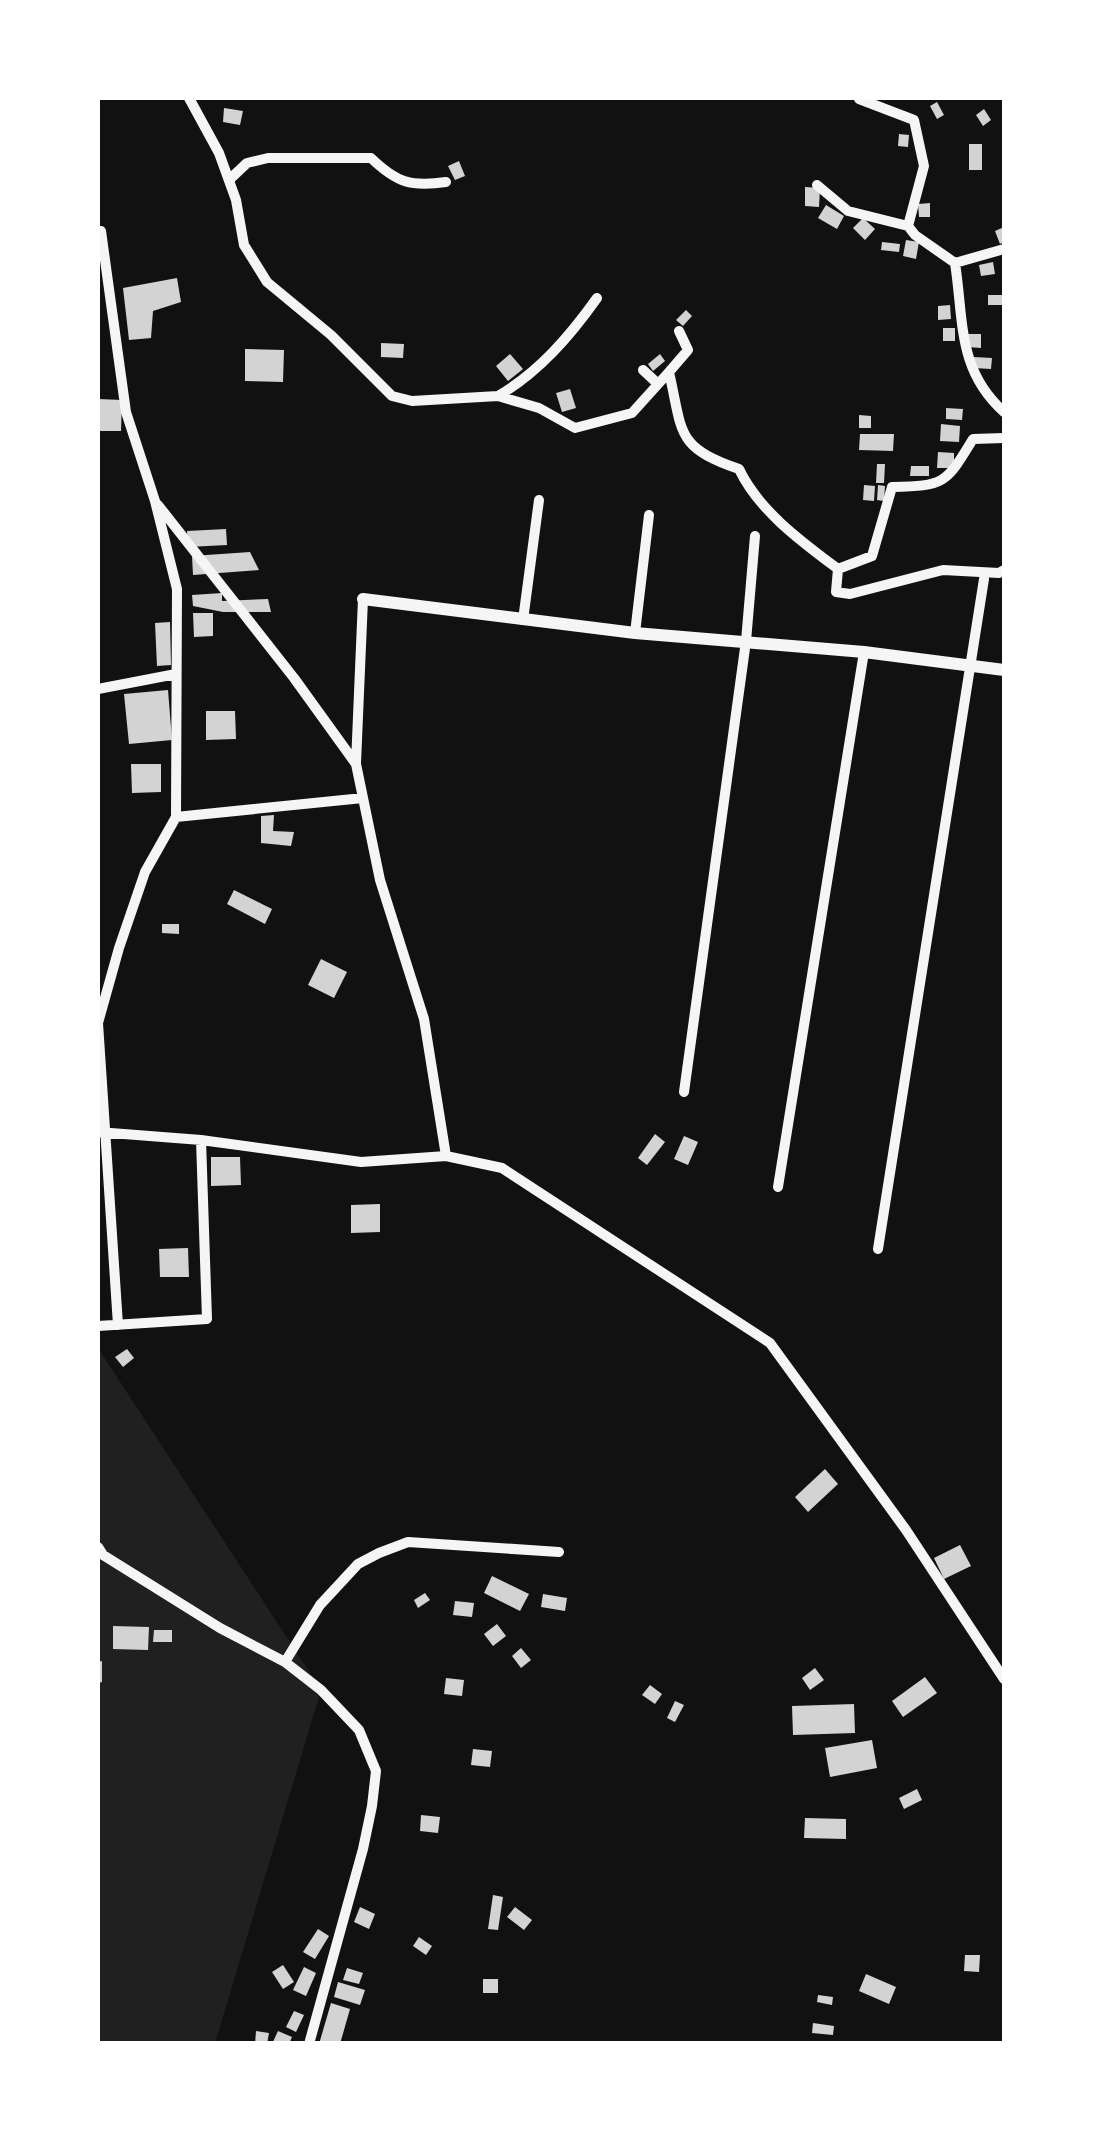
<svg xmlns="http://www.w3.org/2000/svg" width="1102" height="2141" font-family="'Varela Round',sans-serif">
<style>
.green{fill:#202020}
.building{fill:#d3d3d3}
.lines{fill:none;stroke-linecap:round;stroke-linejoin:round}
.minor{stroke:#f5f5f5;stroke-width:10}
.tertiary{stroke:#f5f5f5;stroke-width:12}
</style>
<rect width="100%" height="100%" fill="#111"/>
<path class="green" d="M98,1348l223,342 -106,353h-117z"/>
<path class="building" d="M937,102l7,13 -7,4 -7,-13z
M224,108l19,3 -3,14 -17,-3z
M984,109l7,11 -8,6 -7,-11z
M899,134l10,1 -1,12 -10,-1z
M969,144h13v26h-13z
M459,161l6,15 -10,4 -7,-14z
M805,187l15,1 -1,19 -14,-1z
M930,203v14h-11l-1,-13z
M826,205l18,11 -7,13 -19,-11z
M863,218l12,11 -10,11 -12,-12z
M1004,227v15l-4,2 -5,-13z
M906,240l13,2 -3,17 -13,-3z
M882,242l18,2 -1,8 -18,-2z
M993,262l2,12 -14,2 -2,-11z
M177,278l4,24 -28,9 -2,27 -22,2 -6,-52z
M988,295h15v10h-15z
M950,305l1,14 -13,1v-14z
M686,310l6,6 -9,10 -7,-6z
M943,328h12v13h-12z
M968,334h13v14l-13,-1z
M381,343l23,1 -1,14 -22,-1z
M245,349l39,1 -1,32 -38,-1z
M510,354l13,15 -15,12 -12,-15z
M660,354l5,7 -12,10 -5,-7z
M974,357l18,1 -1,11 -17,-1z
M570,389l6,19 -14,4 -6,-19z
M98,399l24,1 -1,31h-23z
M946,408l17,1 -1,11 -16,-1z
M859,415l12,1v12h-12z
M941,424l19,2 -1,16 -19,-1z
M860,434h34l-1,17 -34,-1z
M938,452l16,1v15h-17z
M877,464h8l-1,19h-8z
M911,466h18v10h-19z
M864,485l11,1 -1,15 -11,-1z
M878,485l7,1 -1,15 -7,-1z
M226,529l1,16 -39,2 -1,-16z
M250,552l9,18 -66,5 -1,-19z
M222,593v8l46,-2 3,13h-48l-30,-6 -1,-11z
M193,613h20v23l-19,1z
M170,622l1,43 -14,1 -2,-43z
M168,690l4,50 -43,4 -5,-50z
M206,711h29l1,28 -30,1z
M131,764h30v28l-29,1z
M274,815l-1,16 21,1 -3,14 -30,-3v-27z
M234,890l38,19 -7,15 -38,-20z
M162,924h17v10l-17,-1z
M321,959l26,13 -13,26 -26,-13z
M655,1134l10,8 -18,23 -9,-7z
M684,1136l14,6 -10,23 -14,-6z
M211,1157h29l1,28 -30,1z
M380,1204v28l-29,1v-28z
M188,1248l1,29h-29l-1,-28z
M127,1349l7,9 -11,9 -8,-10z
M825,1469l13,15 -30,28 -13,-15z
M960,1545l11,21 -27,13 -10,-21z
M492,1576l37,18 -9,17 -36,-18z
M425,1593l5,7 -12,8 -4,-8z
M543,1594l24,4 -2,13 -24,-4z
M455,1601l19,2 -2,14 -19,-2z
M497,1624l9,12 -13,10 -9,-12z
M113,1626l36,1 -1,23 -35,-1z
M154,1630h18v12h-19z
M521,1648l10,12 -10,8 -9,-12z
M102,1661v21l-4,1v-21z
M815,1668l9,12 -14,10 -8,-12z
M925,1677l12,16 -34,24 -11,-16z
M446,1678l18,2 -2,16 -18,-2z
M650,1685l12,9 -7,10 -13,-9z
M675,1701l9,4 -9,17 -8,-4z
M854,1704l1,29 -62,2 -1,-29z
M872,1740l5,28 -47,9 -5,-29z
M473,1749l19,2 -2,16 -19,-2z
M917,1789l5,11 -18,9 -5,-11z
M421,1815l19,2 -2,16 -18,-2z
M805,1818l41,1v20l-42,-1z
M493,1895l10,2 -5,33 -10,-1z
M360,1907l15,7 -6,15 -15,-7z
M515,1907l17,13 -8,10 -17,-13z
M318,1929l11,7 -14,23 -12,-7z
M419,1937l13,9 -6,9 -13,-9z
M965,1955h15l-1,17 -15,-1z
M283,1965l11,17 -11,7 -11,-17z
M304,1967l12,6 -10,23 -13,-6z
M347,1968l16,5 -4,11 -16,-4z
M866,1974l30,13 -7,17 -30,-13z
M483,1979h15v14h-15z
M338,1982l27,8 -5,15 -26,-8z
M818,1995l15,2 -1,8 -15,-3z
M331,2003l19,6 -10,35h-21z
M294,2011l10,4 -8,17 -10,-5z
M813,2023l21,3 -1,9 -21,-2z
M256,2031l13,2 -2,11h-12z
M278,2031l14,6 -3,7h-17z"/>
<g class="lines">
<path class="minor" d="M189,98l30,55 17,47 8,45 23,37 64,53 61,61 20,5 86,-5 41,12 36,20 57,-15 37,-41c14,61 6,75 70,97 20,42 63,73 99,100l34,-13 20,-69c54,-1 54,-4 81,-48l31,-1
M859,99l55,21 10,46 -16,60
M229,180l18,-17 21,-5h103c26,25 40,29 75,24
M817,185l31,26 60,15 7,9 40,28
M101,231l25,181 29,89 22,88 -1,228 187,-19
M1004,249l-49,14c9,58 2,107 49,149
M643,370l14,13
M669,372l19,-22 -9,-19
M498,396c41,-24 72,-60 99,-98
M158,505l136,173 62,86 24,116 44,139 22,137
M838,569l-2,23 14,2 93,-24 56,3 5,-3
M523,620l16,-120
M635,633l14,-118
M98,689l78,-15
M356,763l7,-164
M684,1092l62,-451 9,-105
M98,1132l103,8 160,22 85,-6 56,12 268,175 136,187 98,149
M778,1187l86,-535
M878,1249l106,-670
M118,1325l-20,-302 21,-75 26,-76 31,-55
M98,1326l109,-7 -6,-179
M98,1547l5,8 117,73 65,34 36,28 38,40 17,41 -4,35 -9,43 -54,195
M285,1662l35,-57 38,-41 21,-11 29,-11 151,10"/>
<path class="tertiary" d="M363,599l272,34 229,19 140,18"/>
</g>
<rect width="1102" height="2141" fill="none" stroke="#ffffff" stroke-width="200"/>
</svg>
